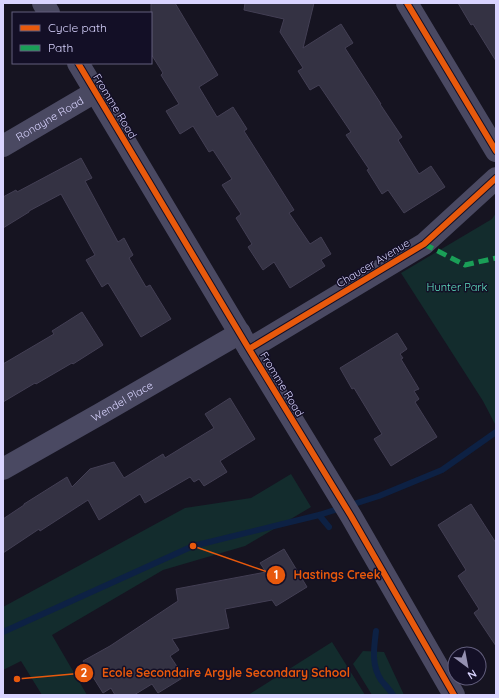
<svg xmlns="http://www.w3.org/2000/svg" width="499" height="698" font-family="Quicksand,sans-serif">
<style>
.green{fill:#132c2d}
.lines{fill:none;stroke-linecap:round;stroke-linejoin:round}
.stream{stroke:#0d2144;stroke-width:6}
.building{fill:#343243;stroke:#433f54}
.minor{stroke:#4a4962;stroke-width:22}
.quiet{stroke:#1a9f57;stroke-width:5;stroke-dasharray:10 5;stroke-linecap:butt}
.cycleway-casing{stroke:#130f26;stroke-width:8}
.cycleway{stroke:#e8590c;stroke-width:6}
.labels{text-anchor:middle;stroke-width:3;stroke-linejoin:round;paint-order:stroke}
.street-label{font-size:11px;fill:#d9d4ff;stroke:#130f26}
.park-label{font-size:11px;fill:#5fe0c0;stroke:#130f26}
.leader{fill:none;stroke:#e8590c;stroke-width:1.5}
.callout-dot{fill:#e8590c;stroke:#130f26;stroke-width:1.5}
.mark-label{font-size:12px;text-anchor:middle;font-weight:bold;fill:#fff}
.callout-label{font-size:12px;text-anchor:middle;font-weight:bold;fill:#e8590c;stroke:#130f26;stroke-width:3;stroke-linejoin:round;paint-order:stroke}
</style>
<rect width="100%" height="100%" fill="#161421"/>
<path class="green" d="M496,213v210l-1,1 -12,-23 -82,-128 91,-54z
M291,474l20,33 -66,39 -82,24 -111,65 35,60h-45l-21,-34 -18,9v-63l182,-99 66,-10z
M332,642l33,53h-117z
M363,651l21,1 20,43h-32l-19,-31z"/>
<g class="lines">
<path class="stream" d="M319,515l10,12
M376,631c-2,17 -5,34 5,49 4,5 9,10 12,15
M3,632l190,-86 126,-31 60,-19 63,-26 54,-38"/>
</g>
<path class="building" d="M151,3h24l43,72 -19,12 18,30 16,-10 14,22 -3,2 50,79 -5,3 21,31 11,-7 10,17 -10,6 4,6 -35,22 -16,-26 -11,8 -15,-23 4,-3 -16,-26 5,-4 -19,-29 10,-6 -19,-29 -4,2 -16,-26 -13,8 -14,-23 13,-7 -18,-29 2,-2 -12,-19z
M245,3h69l-11,45 38,-24 12,19 -8,5 36,56h-1l22,33 -4,3 21,34 12,-8 14,21 -41,26 -16,-23 -6,4 -15,-24 2,-1 -23,-34 5,-3 -32,-47 -9,5 -12,-19 5,-3 -23,-36 4,-13 -40,-9z
M458,3h38v58l-23,-37 -2,1z
M81,158l11,20 -7,3 33,61 6,-4 9,17 -4,3 17,29 4,-2 21,34 -30,18 -33,-54 -6,4 -16,-27 9,-5 -34,-61 -32,17v1l-26,16v-31l13,-7 1,2z
M82,312l21,33 -30,19 -1,-1 -36,21 -1,-1 -32,19v-38l51,-30 -2,-3z
M397,333l10,16 -7,5 3,4 -2,1 18,30 -5,2 5,8 -4,3 22,35 -46,29 -17,-27 8,-5 -28,-46 -2,1 -12,-21z
M230,398l25,41 -35,22 7,11 -23,14 -5,-7 -5,3 -4,-5 -45,26 -5,-9 -41,26 -11,-20 -48,31 -1,-2 -36,24v-34l21,-14v-1l43,-27 5,10 18,-18 24,-7 10,16 39,-24 2,4 49,-30 -9,-14z
M471,504l25,39v103l-22,-33 5,-4 -21,-33 8,-6 -28,-45z
M284,549l23,38 -31,19 -4,-6 -47,9 4,19 -57,11 7,11 -9,6 14,21 -26,16 -6,-9 -18,11h-19l-4,-7 -8,5 -20,-32 27,-15 68,-45 -2,-12 90,-17 -6,-9z"/>
<g class="lines">
<g class="minor">
<path d="M43,3l6,10"/>
<path d="M407,3l89,148"/>
<path d="M78,63l171,286 102,167 103,179"/>
<path id="s1" d="M3,146l92,-54"/>
<path d="M249,349l175,-105 72,-66"/>
<path id="s2" d="M3,469l97,-55 140,-81"/>
</g>
<path class="quiet" d="M424,244l41,21 31,-7"/>
<defs>
<path id="cycleway" d="M407,3l89,148
M78,63l171,286 102,167 103,179
M249,349l175,-105 72,-66"/>
</defs>
<use href="#cycleway" class="cycleway-casing"/>
<use href="#cycleway" class="cycleway"/>
</g>
<g class="labels">
<g class="street-label">
<text transform="translate(115 106) rotate(59)" y="4">Fromme Road</text>
<text dy="4" stroke="none"><textPath href="#s1" startOffset="54">Ronayne Road</textPath></text>
<text transform="translate(373 263) rotate(-31)" y="4">Chaucer Avenue</text>
<text transform="translate(282 384) rotate(59)" y="4">Fromme Road</text>
<text dy="4" stroke="none"><textPath href="#s2" startOffset="137">Wendel Place</textPath></text>
</g>
<g class="park-label">
<text x="457" y="291">Hunter Park</text>
</g>
</g>
<path class="leader" d="M193 546L276 575M17 679L84 673"/>
<g class="callout-dot">
<circle cx="193" cy="546" r="4"/>
<circle cx="17" cy="679" r="4"/>
<circle cx="276" cy="575" r="10"/>
<circle cx="84" cy="673" r="10"/>
</g>
<g class="mark-label">
<text x="276" y="579">1</text>
<text x="84" y="677">2</text>
</g>
<g class="callout-label">
<text x="337" y="579">Hastings Creek</text>
<text x="226" y="677">Ecole Secondaire Argyle Secondary School</text>
</g>
<rect width="499" height="698" fill="none" stroke="#d9d4ff" stroke-width="8"/>
<rect x="12" y="12" width="140" height="52" fill="#130f26" stroke="#625e7d"/>
<rect x="20" y="25" width="20" height="6" fill="#e8590c" stroke="#625e7d"/>
<text x="48" y="32" font-size="12" fill="#d9d4ff">Cycle path</text>
<rect x="20" y="45" width="20" height="6" fill="#1a9f57" stroke="#625e7d"/>
<text x="48" y="52" font-size="12" fill="#d9d4ff">Path</text>
<g transform="translate(467 666) rotate(148)"><circle r="19" fill="#130f26" stroke="#625e7d"/>
<path d="M0-3L7 15L0 10L-7 15Z" fill="#9591b1"/>
<text y="-6" font-size="11" font-weight="bold" text-anchor="middle" fill="#d9d4ff">N</text>
</g>
</svg>
